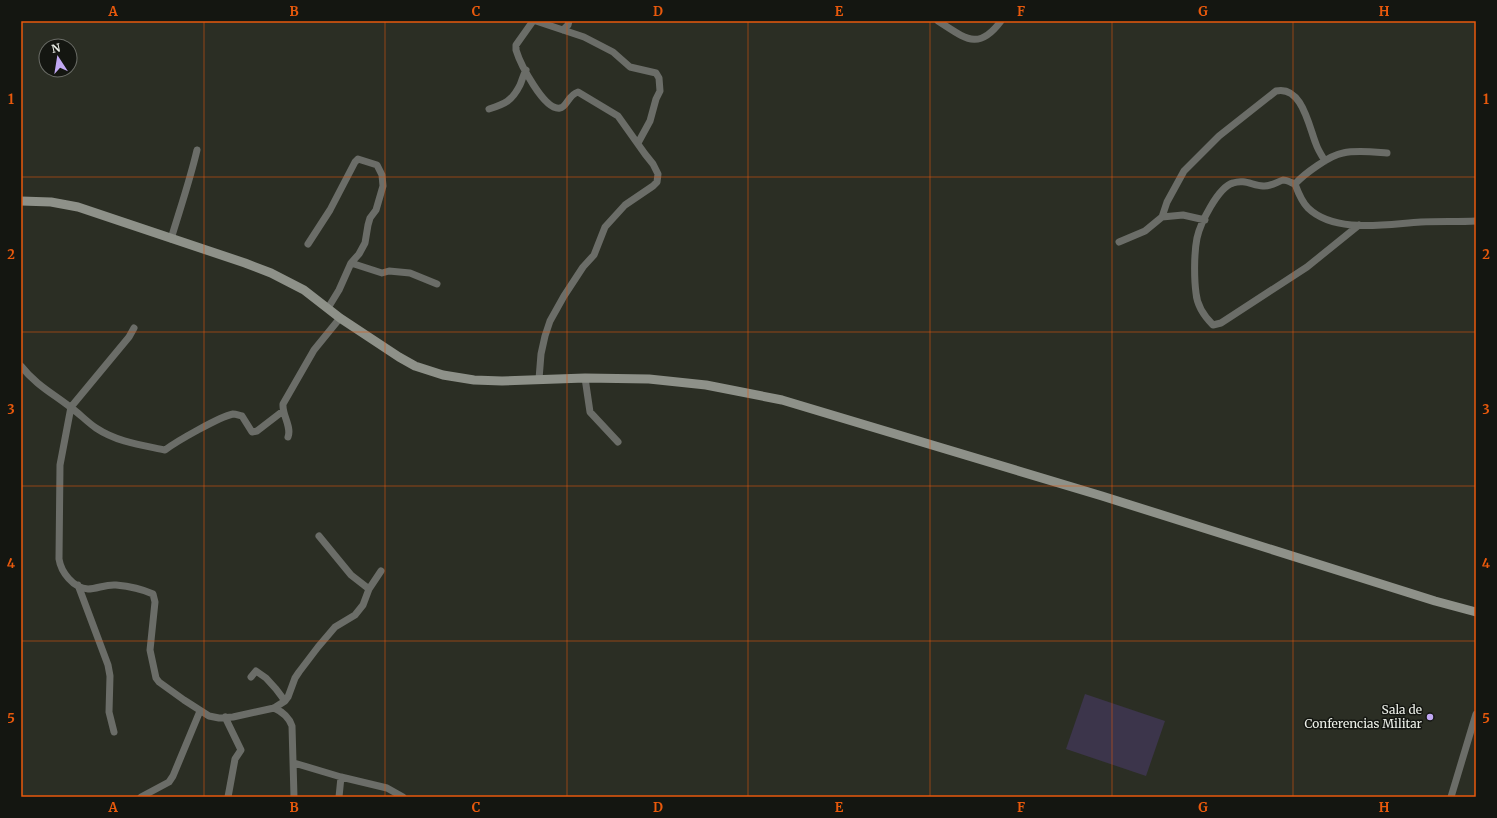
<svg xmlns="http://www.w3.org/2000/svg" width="1497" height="818" font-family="Merriweather,serif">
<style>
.green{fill:#3c354b}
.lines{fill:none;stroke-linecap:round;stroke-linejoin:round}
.minor{stroke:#6b6d68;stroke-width:7}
.secondary{stroke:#8e9189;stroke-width:9}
.grid{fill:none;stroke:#e8590c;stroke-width:1;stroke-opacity:0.55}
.poi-dot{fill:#c1a8f3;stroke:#141611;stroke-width:1.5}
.labels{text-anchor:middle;stroke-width:3;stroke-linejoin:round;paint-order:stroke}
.poi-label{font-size:12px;fill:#edf0e9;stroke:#141611;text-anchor:end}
.neatline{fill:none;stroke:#e8590c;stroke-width:1.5}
.grid-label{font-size:13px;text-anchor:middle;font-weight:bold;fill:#e8590c}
</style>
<rect width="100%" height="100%" fill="#2b2e24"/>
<path class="green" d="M1085,694l80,27 -19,55 -80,-27z"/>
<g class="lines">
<path class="minor" d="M533,21l-17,24v5c4,13 28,61 44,58 7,-1 8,-13 18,-16l40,24 27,38 8,10 5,10 -1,8 -4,4 -28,19 -20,22 -11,28 -11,12 -19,29 -14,25 -5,15 -4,18 -2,25
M536,21l48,16 29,15 17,15 26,6 3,5 1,13 -4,8 -6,22 -12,22
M938,21c27,17 40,31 63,0
M563,30l5,-5 1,-4
M489,109c16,-5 23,-8 31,-24 2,-4 3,-10 6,-15
M1295,184c3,8 6,17 13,24 27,26 78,16 113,14 18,-1 37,0 55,-1
M1162,217l21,-2 22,5
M1359,225l-52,42 -86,56 -8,2c-9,-9 -16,-19 -17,-32 -2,-15 -2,-40 1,-55 3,-14 21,-51 36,-55 11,-4 19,2 30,3 7,1 14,-4 20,-6 4,0 9,3 12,4 9,-10 35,-29 48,-31 14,-3 30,-1 44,0
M171,239c9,-30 19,-59 26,-89
M1119,242l26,-11 17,-14 5,-15 17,-31 35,-35 57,-45c26,-6 33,36 40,53 2,6 6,12 9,17
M308,244l22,-34 25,-48 3,-3 19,6 5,10 1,11 -7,24 -6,8 -2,7 -3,18 -6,11 -8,9 -12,27 -11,18
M351,263l31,10 7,-2 21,2 27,11
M134,328l-5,9 -58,70 -11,58 -1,94c2,13 14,29 29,30 9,0 18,-5 28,-4 11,1 26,4 37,9l2,8 -5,48 6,28 3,4 25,18 25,16 10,2 14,-1 41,-9 11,-7 3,-4 7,-19 4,-6 19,-25 17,-20 20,-12 8,-10 6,-16 12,-18
M21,366c15,19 31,27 49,41 9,6 17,15 26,21 21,14 45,17 69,22 12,-9 54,-33 68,-36 3,0 5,1 9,2l10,16 5,-1 26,-20
M585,378l5,34 28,30
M288,437c4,-10 -6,-22 -5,-33l31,-54 26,-32
M319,536l32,39 18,14
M78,585l30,80 2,11 -1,36 5,20
M251,677l5,-6 10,7 10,11 9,12
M274,708c9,4 15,9 18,18l2,71
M225,717l16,33 -6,9 -7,38
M294,763l47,14 46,11 16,9
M141,797l28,-15 4,-6 27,-65
M339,797l2,-20
M1451,797l25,-83"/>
<path class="secondary" d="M21,201l30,1 27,5 167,56 26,10 33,17 36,28 59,39 16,9 28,9 31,5 28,1 83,-3 64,1 57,6 76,15 320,96 333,105 41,11"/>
</g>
<path class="grid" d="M204,21v776M385,21v776M567,21v776M748,21v776M930,21v776M1112,21v776M1293,21v776M21,177h1455M21,332h1455M21,486h1455M21,641h1455"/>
<circle class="poi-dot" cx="1430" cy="717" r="4"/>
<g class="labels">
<g class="poi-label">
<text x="1422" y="714">Sala de<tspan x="1422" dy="14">Conferencias Militar</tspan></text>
</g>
</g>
<rect width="1497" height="818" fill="none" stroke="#141611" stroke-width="44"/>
<g transform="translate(58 58) rotate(348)"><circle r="19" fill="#141611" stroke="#6b6d67"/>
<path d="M0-3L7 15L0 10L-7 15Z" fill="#c1a8f3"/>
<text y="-6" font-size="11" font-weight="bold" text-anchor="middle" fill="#edf0e9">N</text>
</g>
<rect x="22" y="22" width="1453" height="774" class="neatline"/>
<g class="grid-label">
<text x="113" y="16">A</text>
<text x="294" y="16">B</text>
<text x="476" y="16">C</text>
<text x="658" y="16">D</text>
<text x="839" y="16">E</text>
<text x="1021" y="16">F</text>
<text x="1203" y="16">G</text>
<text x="1384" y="16">H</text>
<text x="11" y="104">1</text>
<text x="1486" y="104">1</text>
<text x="11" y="259">2</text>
<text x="1486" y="259">2</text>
<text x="11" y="414">3</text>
<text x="1486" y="414">3</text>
<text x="11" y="568">4</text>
<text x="1486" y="568">4</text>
<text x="11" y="723">5</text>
<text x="1486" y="723">5</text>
<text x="113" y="812">A</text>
<text x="294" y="812">B</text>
<text x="476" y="812">C</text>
<text x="658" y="812">D</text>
<text x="839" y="812">E</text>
<text x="1021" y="812">F</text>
<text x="1203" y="812">G</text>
<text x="1384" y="812">H</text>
</g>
</svg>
